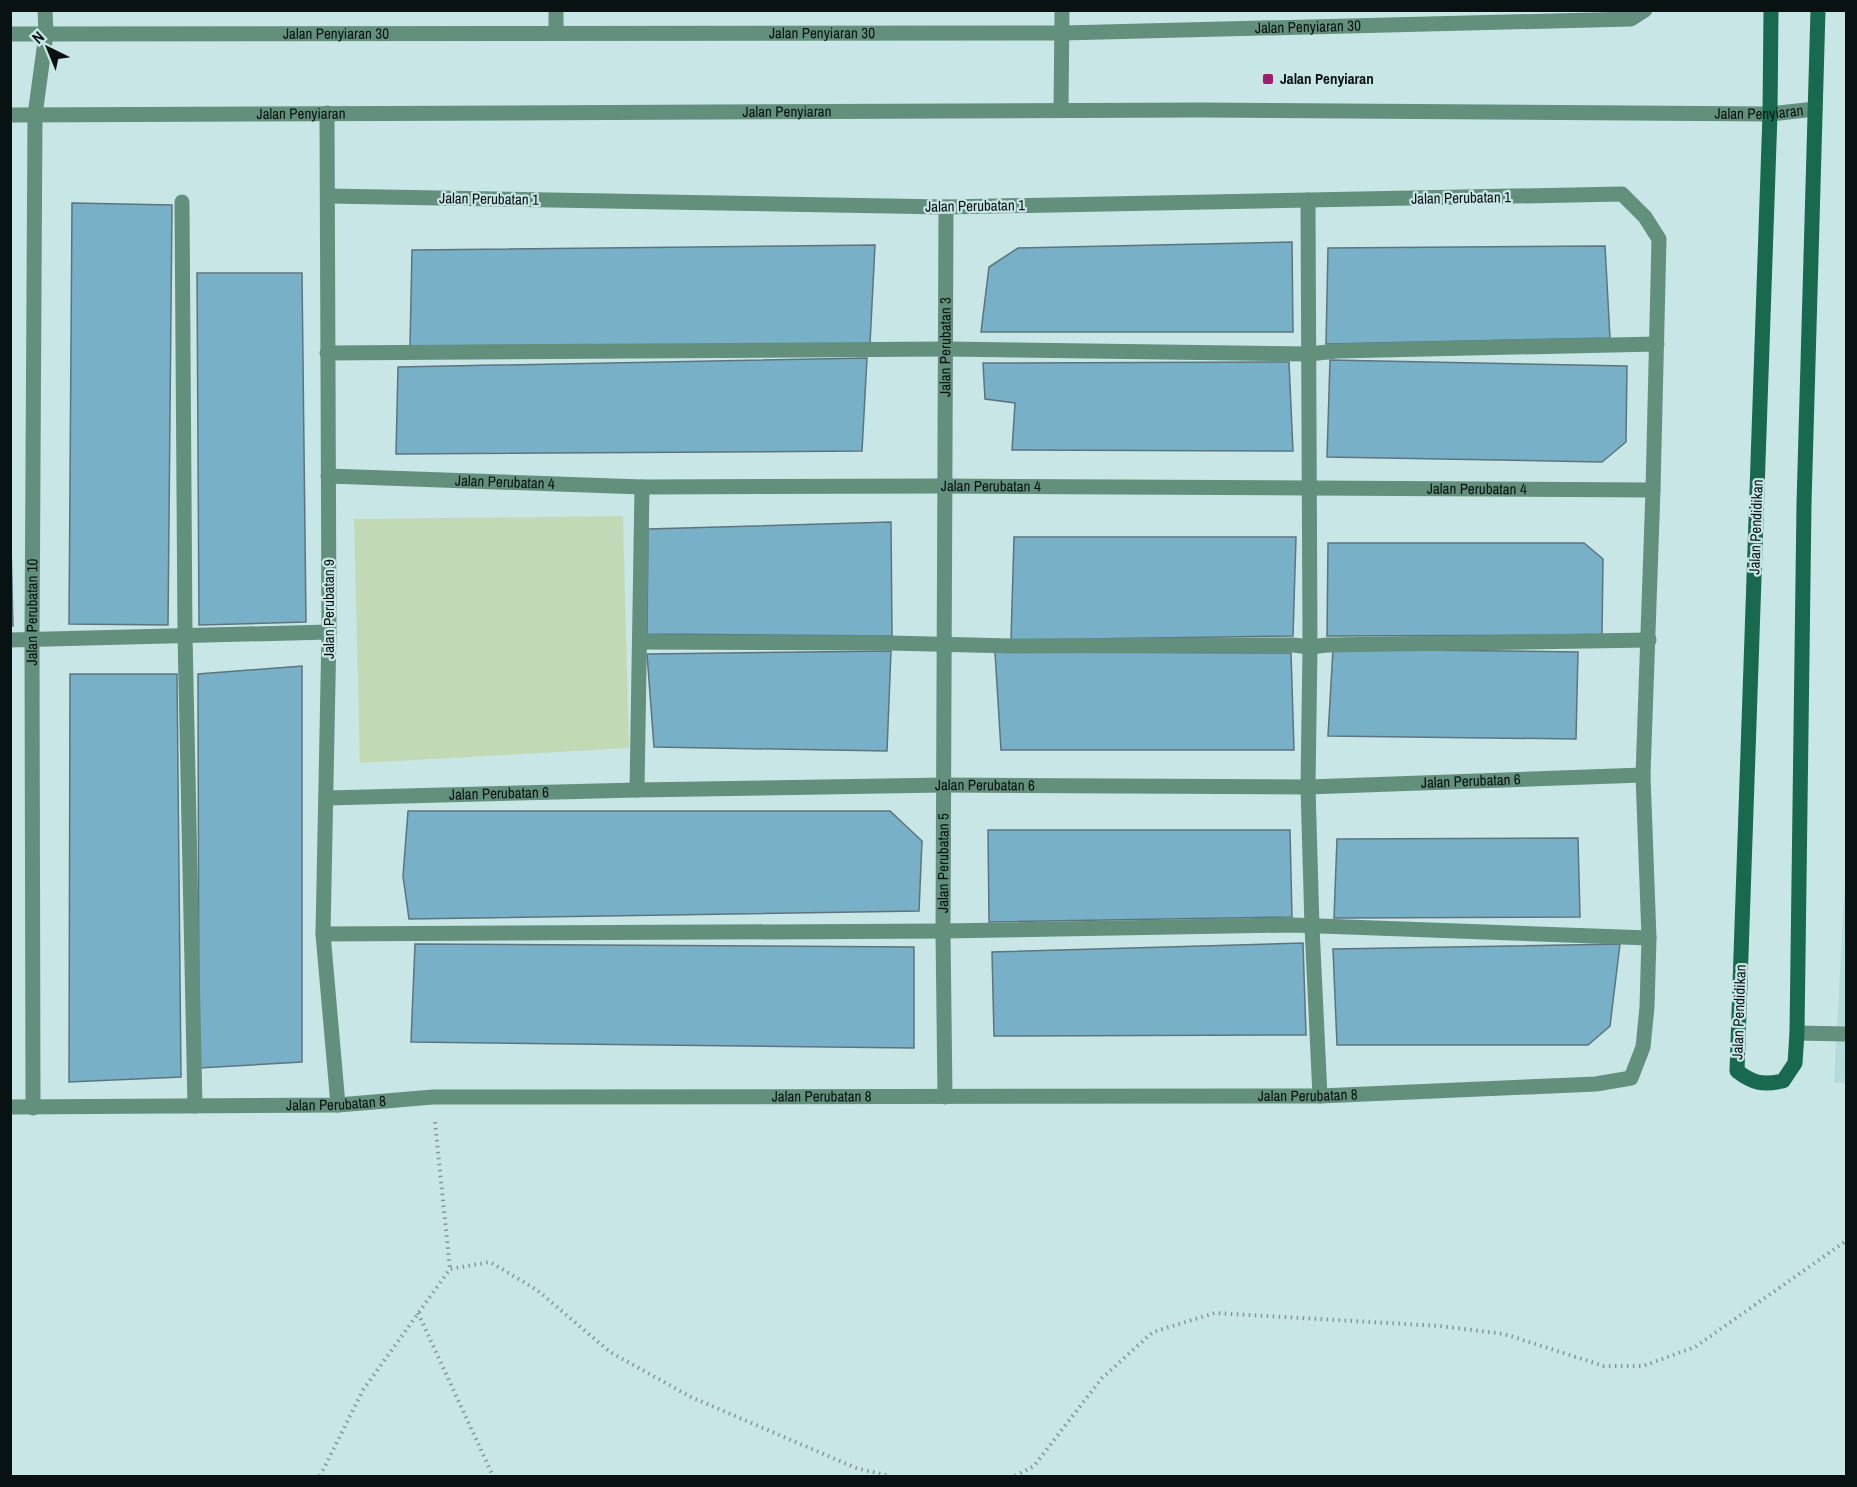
<svg xmlns="http://www.w3.org/2000/svg" width="1857" height="1487" font-family="'Archivo Narrow',sans-serif">
<style>
.built{fill:#b4dbdb}
.green{fill:#c1dab5}
.building{fill:#78b0c8;stroke:#5d747e;stroke-width:1.5}
.lines{fill:none;stroke-linecap:round;stroke-linejoin:round}
.path{stroke:#829898;stroke-width:4;stroke-dasharray:1.5 4.5;stroke-linecap:butt}
.service{stroke:#63907c;stroke-width:15}
.minor{stroke:#63907c;stroke-width:15}
.tertiary{stroke:#63907c;stroke-width:15}
.secondary{stroke:#19694e;stroke-width:15}
.poi-dot{fill:#9f1c6e;stroke:#c9e6e6;stroke-width:2}
.labels{text-anchor:middle;stroke-width:4.5;stroke-linejoin:round;paint-order:stroke}
.street-label{font-size:15px;fill:#081212;stroke:#c9e6e6}
.poi-label{font-size:15px;font-weight:bold;fill:#081212;stroke:#c9e6e6;text-anchor:start}
</style>
<rect width="100%" height="100%" fill="#c9e6e6"/>
<path class="built" d="M1846,860v223h-12z"/>
<path class="green" d="M623,516l6,232 -269,15 -6,-244z"/>
<path class="building" d="M72,203l100,2 -4,420 -99,-1z
M1292,242l1,90h-312l8,-65 29,-19z
M875,245l-5,99 -460,2 2,-96z
M1605,246l5,92 -284,6 2,-96z
M197,273h105l4,349 -107,3z
M867,358l-5,93 -466,3 2,-87z
M1330,360l297,6 -1,76 -24,20 -275,-5z
M1289,362l4,89 -281,-1 3,-47 -30,-4 -2,-36z
M10,503l3,123h-3z
M891,522l1,114 -245,-2 1,-105z
M1014,537h282l-3,99 -282,4z
M1328,543h256l19,16 -1,76 -275,1z
M1333,649l245,3 -2,87 -248,-3z
M891,651l-4,100 -233,-4 -7,-93z
M995,652l296,1 3,97h-293z
M302,666v396l-103,6 -1,-394z
M70,674h107l4,403 -112,5z
M408,811h482l32,30 -3,70 -510,8 -6,-43z
M988,830h302l2,87 -303,5z
M1578,838l2,79 -246,1 3,-79z
M1303,943l3,92 -312,1 -2,-84z
M415,944l499,3v101l-503,-6z
M1620,944l-10,82 -22,19h-251l-4,-96z"/>
<g class="lines">
<path class="path" d="M435,1122l15,147
M418,1313l75,163
M320,1476l43,-86 87,-121 40,-7 47,28 73,62 81,45 165,71 34,8
M1015,1476l19,-10 68,-88 51,-46 62,-19 225,13 64,8 100,32h39l52,-19 151,-106"/>
<path class="service" d="M556,33v-23
M182,202l3,433 10,471
M327,353l619,-4 363,5 28,-3 320,-7
M640,642l250,1 122,3 281,-1 17,2 17,-2 322,-5
M323,934l620,-3 350,-6 356,13
M1797,1033l49,1"/>
<g class="minor">
<path id="s1" d="M10,34l1053,-1 568,-14 14,-9"/>
<path d="M1061,110l1,-100"/>
<path d="M327,113l2,519 -6,302 15,171"/>
<path d="M1308,200l2,447 -2,140 4,140 8,169"/>
<path id="s2" d="M328,476l314,11 303,-1 708,4"/>
<path d="M10,640l319,-8"/>
<path d="M637,790l5,-303"/>
<path id="s3" d="M327,798l310,-8 307,-5 364,2 335,-12"/>
<path id="s4" d="M945,1097l-2,-166 3,-724"/>
<path id="s5" d="M10,1107l328,-2 95,-8 887,-1 276,-12 35,-6 12,-31 4,-40 2,-69 -6,-163 10,-285 6,-251 -14,-22 -23,-23 -676,13 -618,-11"/>
<path id="s6" d="M33,1108l-1,-469 3,-524 11,-81 -1,-24"/>
</g>
<path class="tertiary" id="s7" d="M10,115l1191,-5 569,4 45,-5"/>
<path class="secondary" d="M1771,10l-1,104 -33,957c17,13 26,14 46,10l12,-18 2,-30 7,-529 14,-494"/>
</g>
<rect class="poi-dot" x="1262" y="73" width="12" height="12" rx="3"/>
<g class="labels">
<g class="street-label">
<text dy="5" stroke="none"><textPath href="#s1" startOffset="1298">Jalan Penyiaran 30</textPath></text>
<text dy="5" stroke="none"><textPath href="#s1" startOffset="812">Jalan Penyiaran 30</textPath></text>
<text dy="5" stroke="none"><textPath href="#s1" startOffset="326">Jalan Penyiaran 30</textPath></text>
<text dy="5" stroke="none"><textPath href="#s7" startOffset="777">Jalan Penyiaran</textPath></text>
<text dy="5" stroke="none"><textPath href="#s7" startOffset="1749">Jalan Penyiaran</textPath></text>
<text dy="5" stroke="none"><textPath href="#s7" startOffset="291">Jalan Penyiaran</textPath></text>
<text transform="translate(1461 198) rotate(-1)" y="5">Jalan Perubatan 1</text>
<text transform="translate(489 199) rotate(1)" y="5">Jalan Perubatan 1</text>
<text transform="translate(975 206) rotate(-1)" y="5">Jalan Perubatan 1</text>
<text dy="5" stroke="none"><textPath href="#s4" startOffset="750">Jalan Perubatan 3</textPath></text>
<text dy="5" stroke="none"><textPath href="#s2" startOffset="177">Jalan Perubatan 4</textPath></text>
<text dy="5" stroke="none"><textPath href="#s2" startOffset="663">Jalan Perubatan 4</textPath></text>
<text dy="5" stroke="none"><textPath href="#s2" startOffset="1149">Jalan Perubatan 4</textPath></text>
<text transform="translate(1756 527) rotate(-88)" y="5">Jalan Pendidikan</text>
<text transform="translate(329 609) rotate(-90)" y="5">Jalan Perubatan 9</text>
<text dy="5" stroke="none"><textPath href="#s6" startOffset="496">Jalan Perubatan 10</textPath></text>
<text dy="5" stroke="none"><textPath href="#s3" startOffset="1144">Jalan Perubatan 6</textPath></text>
<text dy="5" stroke="none"><textPath href="#s3" startOffset="658">Jalan Perubatan 6</textPath></text>
<text dy="5" stroke="none"><textPath href="#s3" startOffset="172">Jalan Perubatan 6</textPath></text>
<text dy="5" stroke="none"><textPath href="#s4" startOffset="234">Jalan Perubatan 5</textPath></text>
<text transform="translate(1739 1012) rotate(-88)" y="5">Jalan Pendidikan</text>
<text dy="5" stroke="none"><textPath href="#s5" startOffset="1298">Jalan Perubatan 8</textPath></text>
<text dy="5" stroke="none"><textPath href="#s5" startOffset="812">Jalan Perubatan 8</textPath></text>
<text dy="5" stroke="none"><textPath href="#s5" startOffset="326">Jalan Perubatan 8</textPath></text>
</g>
<g class="poi-label">
<text x="1280" y="84">Jalan Penyiaran</text>
</g>
</g>
<rect width="1857" height="1487" fill="none" stroke="#081212" stroke-width="24"/>
<g transform="translate(48 48) rotate(317)" stroke="#c9e6e6" stroke-width="4.5" paint-order="stroke">
<path d="M0-4.5L10 22L0 15L-10 22Z" fill="#081212"/>
<text y="-9" font-size="16" font-weight="bold" text-anchor="middle" fill="#081212">N</text>
</g>
</svg>
